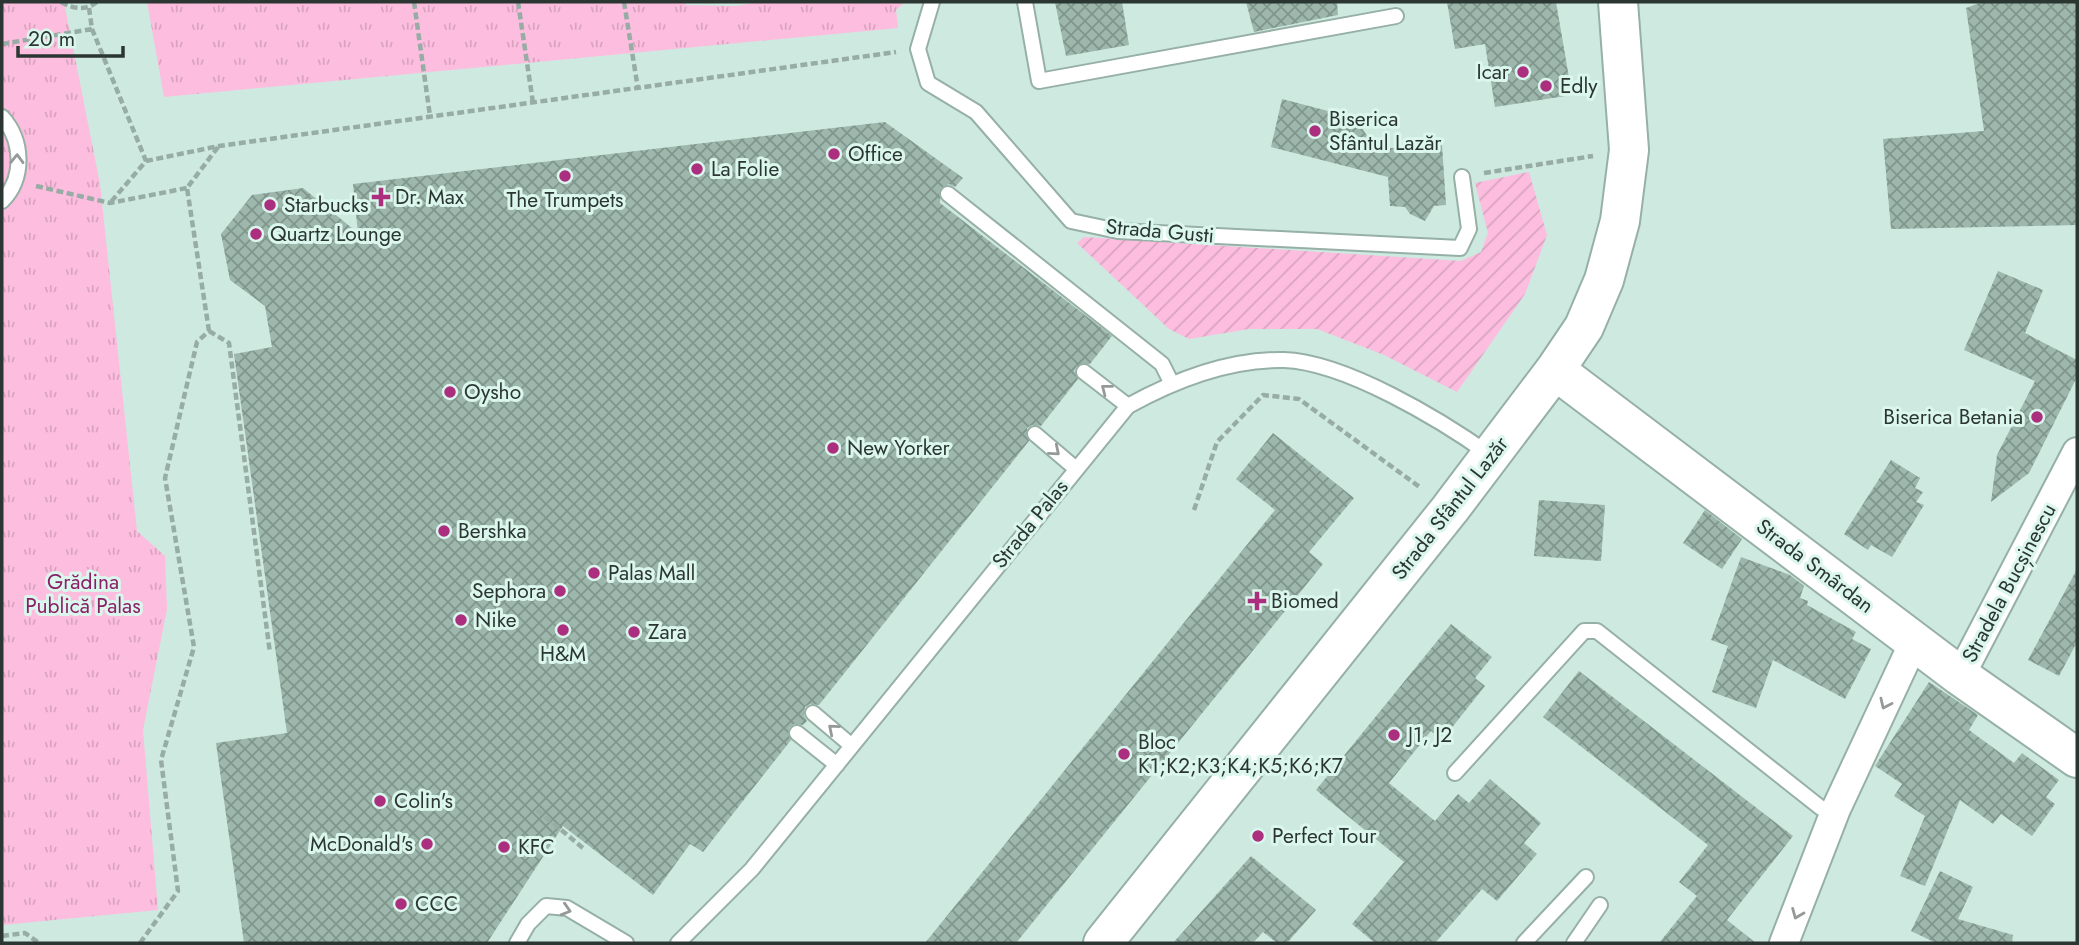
<svg xmlns="http://www.w3.org/2000/svg" width="2079" height="945" font-family="Jost,sans-serif">
<style>
.park{fill:url(#park-tufts)}
.garden{fill:url(#garden-furrows)}
.building{fill:url(#building-cross-hatch)}
.lines{fill:none;stroke-linecap:round;stroke-linejoin:round}
.lane-casing{stroke:#96b0a6;stroke-width:18}
.street-casing{stroke:#96b0a6;stroke-width:32}
.secondary-casing{stroke:#96b0a6;stroke-width:42}
.path{stroke:#97aca4;stroke-width:4.5;stroke-dasharray:7 3.5;stroke-linecap:butt}
.lane{stroke:#fff;stroke-width:14}
.street{stroke:#fff;stroke-width:28}
.secondary{stroke:#fff;stroke-width:38}
.oneway{stroke:#959a98}
.poi-dot{fill:#ab2e7f;stroke:#dbf6ec;stroke-width:2.5}
.labels{text-anchor:middle;stroke-width:6;stroke-linejoin:round;paint-order:stroke}
.poi-label{font-size:21px;fill:#2b3632;stroke:#dbf6ec;text-anchor:start}
.street-label{font-size:21px;fill:#2b3632;stroke:#dbf6ec}
.park-label{font-size:21px;fill:#8b1f66;stroke:#dbf6ec}
</style>
<defs>
<pattern id="park-tufts" width="24" height="20" patternUnits="userSpaceOnUse" patternTransform="scale(1.75)"><rect width="24" height="20" fill="#fdbddf"/><path d="M3 7l-1-3M5 7V3M7 7l1-3M15 17l-1-3M17 17v-4M19 17l1-3" fill="none" stroke="#d9a3c0"/></pattern>
<pattern id="garden-furrows" width="10" height="10" patternUnits="userSpaceOnUse" patternTransform="scale(1.75)"><rect width="10" height="10" fill="#fdbddf"/><path d="M-1 1l2-2M0 10L10 0M9 11l2-2" fill="none" stroke="#d9a3c0"/></pattern>
<pattern id="building-cross-hatch" width="8" height="8" patternUnits="userSpaceOnUse" patternTransform="scale(1.75)"><rect width="8" height="8" fill="#9db7ad"/><path d="M0 0l8 8M0 8l8-8" fill="none" stroke="#80968d"/></pattern>
</defs>
<rect width="100%" height="100%" fill="#cee9df"/>
<path class="park" d="M2,2h62l36,182 37,347 28,25 2,53 -24,121 15,180 -156,15z
M147,2h537l2,3 50,1 23,-4h146l-9,8 2,18 -734,69z"/>
<path class="garden" d="M1529,172l18,63 -22,59 -68,98 -73,-37 -67,-26h-68l-60,10 -20,-10 -92,-86 7,-6 377,24 20,-9 7,-19 -13,-50z"/>
<path class="building" d="M1055,2h67l7,43 -63,11z
M1246,2h91l1,13 -84,17z
M1447,2h109l16,93 -77,12 -10,-63 -30,5z
M1982,2h95v223l-186,4 -8,-90 101,-8 -18,-123z
M1282,99l73,19 21,31 66,-4 4,60 -12,1 -9,15 -15,-7 -5,-7 -15,-1 -2,-29 -117,-30z
M885,122l78,56 -8,9 -6,-3 -8,4 -1,15 172,133 -22,28 -13,2 -3,5 4,8 -37,47 -9,-1 -5,3 2,13 -210,264 -9,-1 -5,3 -1,9 3,5 -4,4 -9,-1 -5,4 2,12 -88,112 -13,-8 -37,51 -90,-69 -76,117h-243l-28,-200 71,-10 -53,-379 38,-7 -7,-41 -35,-26 -9,-46 31,-39 51,-7 55,45 -5,-49z
M1998,271l45,19 -18,43 52,27v17l-48,96 -38,29 6,-47 38,-74 -71,-31z
M1273,433l81,65 -45,54 14,12 -307,379h-91l350,-433 -39,-31z
M1891,460l29,18 -5,10 8,4 -7,10 8,3 -32,52 -21,-12 -3,5 -24,-16z
M1539,500l66,5 -4,56 -67,-5z
M1705,510l37,29 -20,30 -39,-26z
M1741,557l49,18 14,11 -4,12 8,3 -1,4 49,27 -4,7 19,10 -26,50 -72,-39 -17,48 -44,-16 16,-46 -17,-6z
M2077,569v73l-18,34 -31,-16z
M1451,624l41,33 -17,21 10,8 -43,54 -11,-9 -42,52 46,38 23,-27 11,9 21,-24 51,44 -17,20 13,11 -40,47 -15,-12 -47,54h-60l-23,-19 52,-62 -88,-72z
M1579,671l214,165 -66,84 29,23h-97l38,-47 -18,-14 29,-37 -165,-128z
M1929,682l49,33 -9,15 45,33 8,-10 37,27 -13,17 9,7 -23,32 -31,-22 -8,10 -33,-24 -35,86 -25,-10 25,-60 -31,-20 8,-12 -27,-18z
M1251,856l65,54 -29,33h-10l-14,-11 -10,11h-80z
M1940,871l33,16 -15,32 55,16 -1,8h-76l-25,-12z"/>
<g class="lines">
<defs>
<path id="lane" d="M932,2l-14,47 10,34 48,29 95,109 47,10 342,17 9,-19 -7,-52
M1025,2l14,79 357,-65
M2,117c21,23 23,61 0,84
M948,194l214,170 9,18
M1084,372l44,34
M1035,434l40,34
M813,713l39,33
M797,733l40,32
M1455,773l129,-142h13l224,177 15,1
M517,943l11,-19 18,-18 21,2 59,35
M678,943l74,-74 376,-463c47,-26 101,-47 156,-46 61,2 157,60 206,95
M1524,943l62,-66
M1574,943l26,-38"/>
<path id="street" d="M1960,676l117,-224
M1784,943l52,-134 71,-152 10,-13"/>
<path id="secondary" d="M1555,370l405,306 117,82
M1103,943l347,-434 105,-139 29,-43 20,-47 16,-59 9,-71 -11,-148"/>
</defs>
<use href="#lane" class="lane-casing"/>
<use href="#street" class="street-casing"/>
<use href="#secondary" class="secondary-casing"/>
<path class="path" d="M61,2c13,7 24,9 36,0
M414,2l16,114
M518,2l15,101
M624,2l14,87
M89,8l3,21 54,132 -36,42
M2,44l90,-15
M146,161l73,-15 677,-94
M1484,173l109,-17
M36,186l74,17 77,-15
M209,331l20,12 41,310
M209,331l-22,-143 31,-41
M1194,510l23,-68 46,-47 36,4 122,89
M537,810l46,38
M2,936l23,-3 14,10
M140,943l38,-52 -17,-131 33,-113 -29,-169 32,-136 12,-11"/>
<use href="#lane" class="lane"/>
<use href="#street" class="street"/>
<use href="#secondary" class="secondary"/>
</g>
<defs><path id="oneway-chevron" d="M-2-3.5L2.5 0L-2 3.5" fill="none" stroke-width="1.6" stroke-linecap="round" stroke-linejoin="round" transform="scale(1.75)"/></defs>
<g class="oneway">
<use href="#oneway-chevron" transform="translate(17 159) rotate(-89)"/>
<use href="#oneway-chevron" transform="translate(1106 389) rotate(-142)"/>
<use href="#oneway-chevron" transform="translate(1055 451) rotate(40)"/>
<use href="#oneway-chevron" transform="translate(1885 704) rotate(115)"/>
<use href="#oneway-chevron" transform="translate(833 729) rotate(-140)"/>
<use href="#oneway-chevron" transform="translate(566 910) rotate(17)"/>
<use href="#oneway-chevron" transform="translate(1797 914) rotate(112)"/>
</g>
<g class="poi-dot">
<circle cx="1523" cy="72" r="7"/>
<circle cx="1546" cy="86" r="7"/>
<circle cx="1315" cy="131" r="7"/>
<circle cx="834" cy="154" r="7"/>
<circle cx="697" cy="169" r="7"/>
<circle cx="565" cy="176" r="7"/>
<path d="M377.5 186.5h7v7h7v7h-7v7h-7v-7h-7v-7h7z"/>
<circle cx="270" cy="205" r="7"/>
<circle cx="256" cy="234" r="7"/>
<circle cx="450" cy="392" r="7"/>
<circle cx="2037" cy="417" r="7"/>
<circle cx="833" cy="448" r="7"/>
<circle cx="444" cy="531" r="7"/>
<circle cx="594" cy="573" r="7"/>
<circle cx="560" cy="591" r="7"/>
<path d="M1253.5 590.5h7v7h7v7h-7v7h-7v-7h-7v-7h7z"/>
<circle cx="461" cy="620" r="7"/>
<circle cx="563" cy="630" r="7"/>
<circle cx="634" cy="632" r="7"/>
<circle cx="1394" cy="735" r="7"/>
<circle cx="1124" cy="754" r="7"/>
<circle cx="380" cy="801" r="7"/>
<circle cx="1258" cy="836" r="7"/>
<circle cx="427" cy="844" r="7"/>
<circle cx="504" cy="847" r="7"/>
<circle cx="401" cy="904" r="7"/>
</g>
<g class="labels">
<g class="poi-label">
<text x="1509" y="79" text-anchor="end">Icar</text>
<text x="1560" y="93">Edly</text>
<text x="1329" y="126">Biserica<tspan x="1329" dy="24">Sfântul Lazăr</tspan></text>
<text x="848" y="161">Office</text>
<text x="711" y="176">La Folie</text>
<text x="395" y="204">Dr. Max</text>
<text x="565" y="207" text-anchor="middle">The Trumpets</text>
<text x="284" y="212">Starbucks</text>
<text x="270" y="241">Quartz Lounge</text>
<text x="464" y="399">Oysho</text>
<text x="2023" y="424" text-anchor="end">Biserica Betania</text>
<text x="847" y="455">New Yorker</text>
<text x="458" y="538">Bershka</text>
<text x="608" y="580">Palas Mall</text>
<text x="546" y="598" text-anchor="end">Sephora</text>
<text x="1271" y="608">Biomed</text>
<text x="475" y="627">Nike</text>
<text x="648" y="639">Zara</text>
<text x="563" y="661" text-anchor="middle">H&amp;M</text>
<text x="1408" y="742">J1, J2</text>
<text x="1138" y="749">Bloc<tspan x="1138" dy="24">K1;K2;K3;K4;K5;K6;K7</tspan></text>
<text x="394" y="808">Colin's</text>
<text x="1272" y="843">Perfect Tour</text>
<text x="413" y="851" text-anchor="end">McDonald's</text>
<text x="518" y="854">KFC</text>
<text x="415" y="911">CCC</text>
</g>
<g class="street-label">
<text transform="translate(1160 231) rotate(5)" y="7">Strada Gusti</text>
<text transform="translate(1450 508) rotate(-52)" y="7">Strada Sfântul Lazăr</text>
<text transform="translate(1030 524) rotate(-51)" y="7">Strada Palas</text>
<text transform="translate(1815 566) rotate(37)" y="7">Strada Smârdan</text>
<text transform="translate(2009 583) rotate(-62)" y="7">Stradela Bucșinescu</text>
</g>
<g class="park-label">
<text x="83" y="589">Grădina<tspan x="83" dy="24">Publică Palas</tspan></text>
</g>
</g>
<rect width="2079" height="945" fill="none" stroke="#2b3632" stroke-width="7"/>
<path d="M18 46v10h105v-10" fill="none" stroke="#2b3632" stroke-width="3.5"/>
<text x="28" y="46" font-size="21" fill="#2b3632" stroke="#dbf6ec" stroke-width="5" paint-order="stroke">20 m</text>
</svg>
